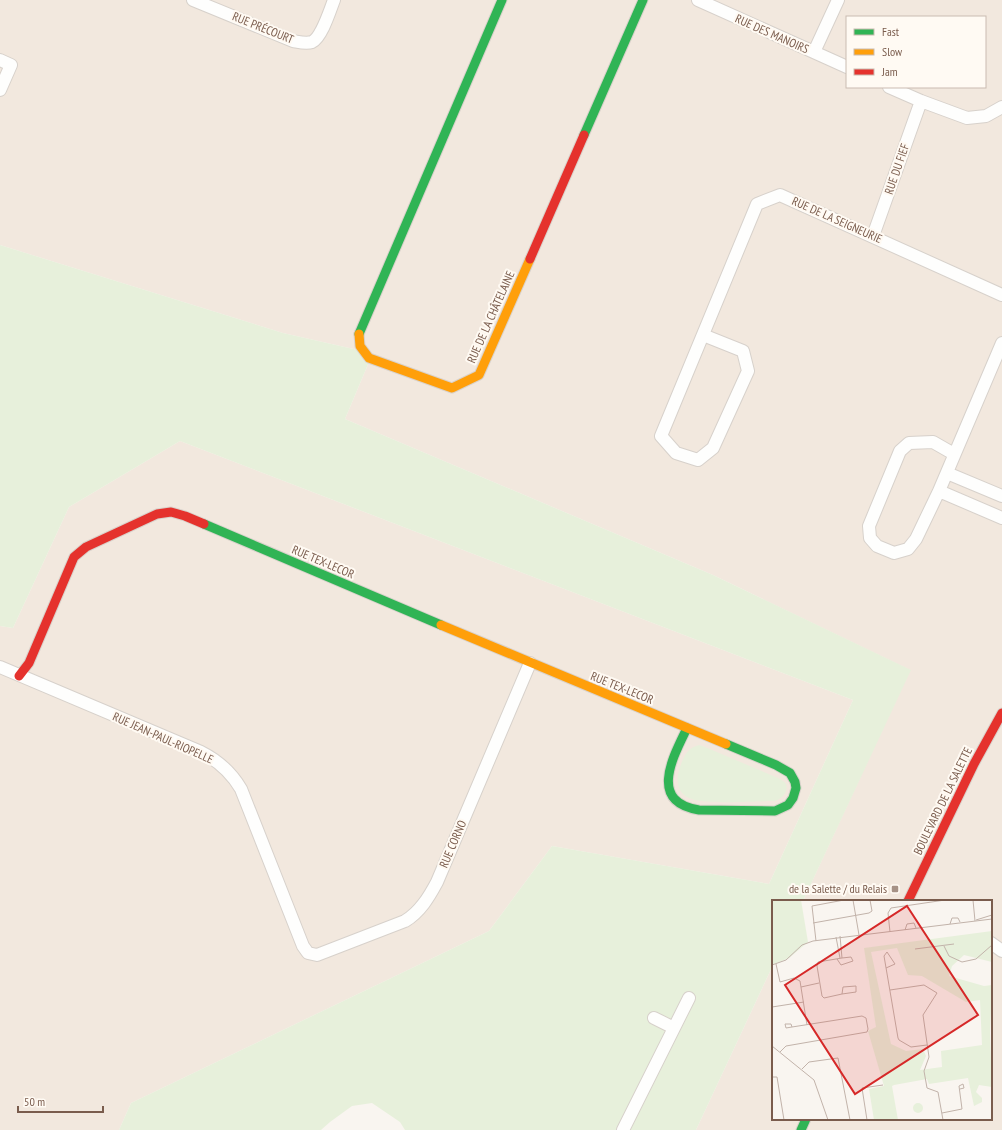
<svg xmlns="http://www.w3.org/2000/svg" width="1002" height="1130" font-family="'PT Sans Narrow',sans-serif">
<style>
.residential{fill:#f2e8de;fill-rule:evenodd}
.green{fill:#e7f0db}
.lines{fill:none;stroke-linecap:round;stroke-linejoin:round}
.street-casing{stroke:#d7d1cb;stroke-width:14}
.fast-casing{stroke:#d9d2cb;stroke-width:11}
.slow-casing{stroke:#d9d2cb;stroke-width:11}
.jam-casing{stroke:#d9d2cb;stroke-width:11}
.street{stroke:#fefefd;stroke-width:12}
.fast{stroke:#30b455;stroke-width:9}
.slow{stroke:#ff9f0a;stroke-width:9}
.jam{stroke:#e5322d;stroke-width:9}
.poi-dot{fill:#a69286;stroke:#fffaf3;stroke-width:1.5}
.labels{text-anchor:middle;stroke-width:4;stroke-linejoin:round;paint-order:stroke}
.street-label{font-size:12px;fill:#7a5c4d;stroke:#fffaf3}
.poi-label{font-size:12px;fill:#7a5c4d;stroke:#fffaf3;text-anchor:end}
.inset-road{fill:none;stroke:#c2b3aa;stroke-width:1}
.view{fill:#d62828;fill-opacity:0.15;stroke:#d62828;stroke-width:2}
.inset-edge{fill:none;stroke:#7a5c4d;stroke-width:2}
</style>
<rect width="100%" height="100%" fill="#f9f5f0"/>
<path class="residential" d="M0,0h1002v1130h-306l77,-165v154h218v-218h-188l107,-231 -197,-95 -368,-156 24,-57 -11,-12 -75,-17 -283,-88zM847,17h138v70h-138z
M180,441l673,259 -84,184 -217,-38 -63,85 -358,172 -12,27h-119v-504l13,2 56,-121z"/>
<path class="green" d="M0,245l283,88 75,17 11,12 -24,57 368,156 198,95 -108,231h-30v64l-77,165h-291l-5,-8 -28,-19 -20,3 -22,16 -9,8h-202l12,-27 358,-172 63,-85 217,38 84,-184 -673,-259 -111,66 -56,121 -13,-2z
M699,745l6,2 73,31c3,2 6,3 8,6 3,8 -5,16 -12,17 -16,0 -73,4 -85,-3 -13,-6 -13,-20 -9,-31 4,-11 7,-19 19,-22z"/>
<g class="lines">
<defs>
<path id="street" d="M193,0l100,41c6,1 13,3 19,1 10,-5 18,-32 22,-42
M698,0l149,67
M814,52l24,-52
M0,60l11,5 -11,25
M889,87l32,14 46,17 19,-2 16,-9
M873,236l48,-135
M703,335l40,16 5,20 -35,77 -15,12 -22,-7 -15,-17 96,-232 23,-9 222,100
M954,454l-21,-12 -24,1 -9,8 -31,75 1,12 7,8 17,7 14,-4 8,-10 23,-48 63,-148
M947,473l55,23
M939,491l63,27
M0,667l201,85c18,9 30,20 40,37l62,157 5,7 9,2 88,-34c15,-9 24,-24 32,-39l93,-219
M991,943l11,8
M654,1018l20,10
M623,1130l66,-132"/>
<path id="fast" d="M584,135l59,-135
M359,334l143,-334
M204,524l237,101
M687,728c-14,29 -39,74 12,82l76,1 13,-6 5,-7 3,-10 -1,-6 -5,-9 -14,-8 -50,-21
M801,1130l5,-11"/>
<path id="slow" d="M359,334l1,12 9,12 83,30 27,-13 51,-116
M441,625l285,119"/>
<path id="jam" d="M530,259l54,-124
M19,676l10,-13 45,-106 12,-10 71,-33 14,-2 14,4 19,8
M908,901l66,-137 28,-51"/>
</defs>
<use href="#street" class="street-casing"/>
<use href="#fast" class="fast-casing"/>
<use href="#slow" class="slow-casing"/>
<use href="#jam" class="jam-casing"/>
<use href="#street" class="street"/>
<use href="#fast" class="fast"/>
<use href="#slow" class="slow"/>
<use href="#jam" class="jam"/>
</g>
<rect class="poi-dot" x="891" y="885" width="8" height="8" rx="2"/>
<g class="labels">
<g class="street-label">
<text transform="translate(263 28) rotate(22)" y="4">RUE PRÉCOURT</text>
<text transform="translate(772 34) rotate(24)" y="4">RUE DES MANOIRS</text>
<text transform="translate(897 169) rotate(-71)" y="4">RUE DU FIEF</text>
<text transform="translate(837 220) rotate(24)" y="4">RUE DE LA SEIGNEURIE</text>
<text transform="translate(491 317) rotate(-66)" y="4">RUE DE LA CHÂTELAINE</text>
<text transform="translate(323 562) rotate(23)" y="4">RUE TEX-LECOR</text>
<text transform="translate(622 688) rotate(22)" y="4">RUE TEX-LECOR</text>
<text transform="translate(163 738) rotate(24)" y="4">RUE JEAN-PAUL-RIOPELLE</text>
<text transform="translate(943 801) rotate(-64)" y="4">BOULEVARD DE LA SALETTE</text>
<text transform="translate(453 844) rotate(-67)" y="4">RUE CORNO</text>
</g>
<g class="poi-label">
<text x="887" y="893">de la Salette / du Relais</text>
</g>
</g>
<g transform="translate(772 900)">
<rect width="220" height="220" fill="#f9f5f0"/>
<path d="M0,0h29l7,42 -19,16 -17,7zM220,31v31l-28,-7 -12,11 -3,10 35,10 8,-1 -2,48 2,54 -13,-2 -3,7 6,6v4l-8,4 -6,-28 -39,6 -2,-5 -33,6 -2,1 6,34h-24l-5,-31 15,-3 -16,-55 8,-4 -12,-79zM125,48l11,27 14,1 44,26 14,-2 2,45 -41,6 1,16 -22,3 6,-14 -3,-7 -17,2 -15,-7 -20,-92zM141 208a5 5 0 1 1 10 0a5 5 0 1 1-10 0Z" fill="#e7f0db" fill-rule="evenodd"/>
<path class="inset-road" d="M81,0l6,35M201,0l2,21M204,20l16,-5M41,23l56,-10 3,-2 -2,-11M178,24l2,-6h6l2,4M133,30l2,-6 7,-1 2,5M118,32l-2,-19 3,-5 54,-8M68,36l2,22M64,37l4,21M44,41l-4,-35 32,-6M172,46l5,10 13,6 14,-3 16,-14M143,49l39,-5M65,59l4,6 12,-4 -2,-4 -9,1 -24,4 -1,4 5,30 2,2 18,-4 14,-2v-6l-13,1 -1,7M4,64l4,18 14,-4 6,3 7,44M0,65l14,-5 16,-15 11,-4 179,-22M114,68l9,-4 -8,-12 -3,4 14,82 1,2 12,7 16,-2M29,87l18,-4M118,90l34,-5 13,8 -14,22 6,42 -5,14 3,17 11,4 5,28M0,107l32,-5M0,146l42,34 14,40M8,152l6,-6 81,-14 1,-3 -2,-11 -4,-2 -70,11 -6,1 -1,-4h6l1,3M30,169l7,-7 29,-4 12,62M0,177h5l7,43M170,213l20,-4 -3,-23 4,-2 1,4 -4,1M95,220l-5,-32 21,-3"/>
<path class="view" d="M135,6l71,109 -123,79 -70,-109z"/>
<rect width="220" height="220" class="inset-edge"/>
</g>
<rect x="846" y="16" width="140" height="72" fill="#fffaf3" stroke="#cabbb1"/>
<rect x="854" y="29" width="20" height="6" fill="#30b455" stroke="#cabbb1"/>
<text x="882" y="36" font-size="12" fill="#7a5c4d">Fast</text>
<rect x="854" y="49" width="20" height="6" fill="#ff9f0a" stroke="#cabbb1"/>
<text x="882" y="56" font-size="12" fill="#7a5c4d">Slow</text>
<rect x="854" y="69" width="20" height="6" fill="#e5322d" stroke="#cabbb1"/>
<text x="882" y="76" font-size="12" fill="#7a5c4d">Jam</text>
<path d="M18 1106v6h85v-6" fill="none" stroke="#7a5c4d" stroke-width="2"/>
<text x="24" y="1106" font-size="12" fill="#7a5c4d" stroke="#fffaf3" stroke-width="3" paint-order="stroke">50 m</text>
</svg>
